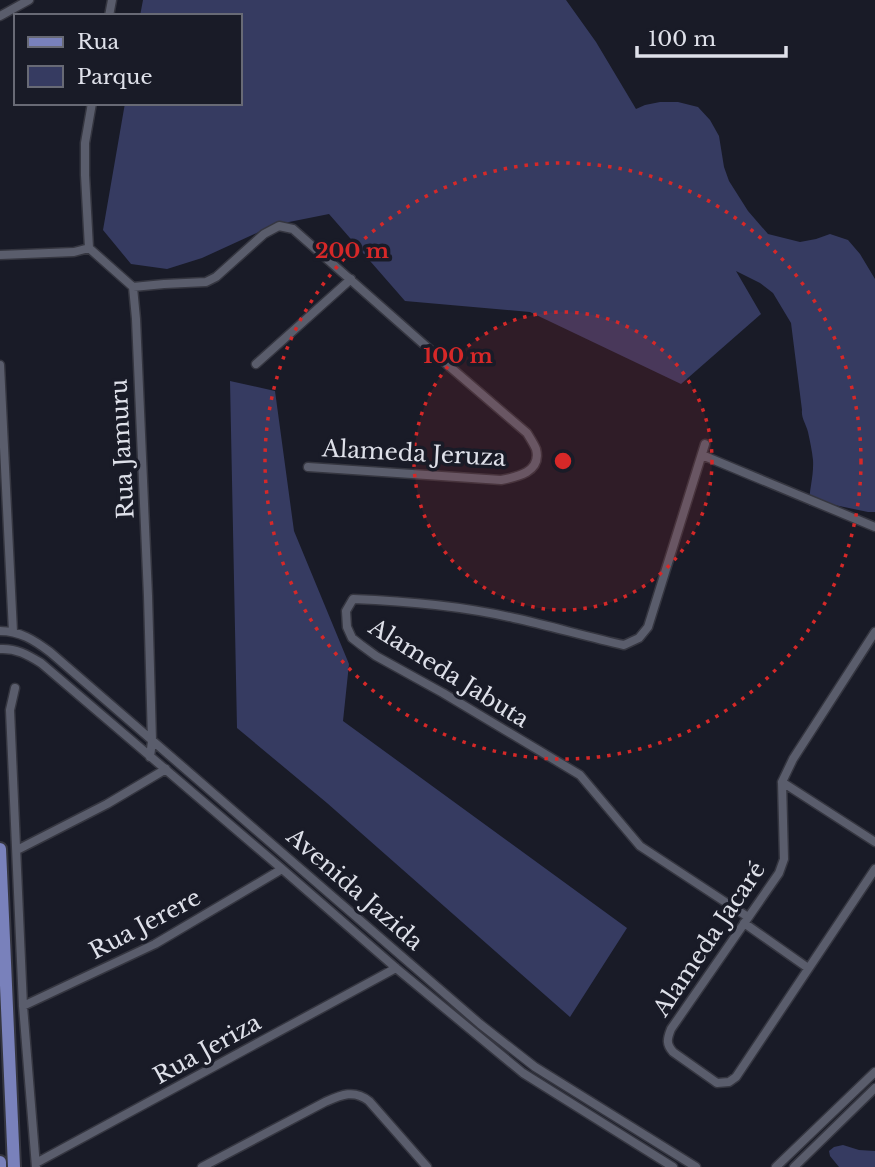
<svg xmlns="http://www.w3.org/2000/svg" width="875" height="1167" font-family="'Libre Baskerville',serif">
<style>
.green{fill:#363b61}
.lines{fill:none;stroke-linecap:round;stroke-linejoin:round}
.street-casing{stroke:#353640;stroke-width:11}
.primary-casing{stroke:#353640;stroke-width:16}
.street{stroke:#5a5d6c;stroke-width:8}
.primary{stroke:#7981bb;stroke-width:12}
.ring{fill:none;stroke:#d62828;stroke-width:3.5;stroke-dasharray:3.5 7}
.labels{text-anchor:middle;stroke-width:7;stroke-linejoin:round;paint-order:stroke}
.street-label{font-size:23px;fill:#dee0e9;stroke:#191b27}
.centre{fill:#d62828;stroke:#191b27;stroke-width:3.5}
.ring-label{font-size:21px;text-anchor:middle;font-weight:bold;fill:#d62828;stroke:#191b27;stroke-width:7;stroke-linejoin:round;paint-order:stroke}
</style>
<rect width="100%" height="100%" fill="#191b27"/>
<path class="green" d="M143,0h423l30,42 40,67 9,-4 15,-3h18l20,5 12,13 9,16 5,31 5,14 19,30 20,23 32,8 16,-3 14,-5 18,6 12,14 15,25v233h-7l-43,-9 -16,3c0,-16 5,-30 4,-46 -1,-9 -3,-19 -5,-28 -2,-8 -7,-14 -6,-22l-11,-87 -18,-30 -13,-10 -24,-12 25,43 -80,70 -151,-72 -125,-11 -76,-87 -55,11 -72,33 -35,11 -36,-5 -28,-34 22,-127h115v-87h-100z
M230,381l45,10 19,140 55,133 -6,57 284,207 -57,89 -243,-214 -90,-75z
M843,1145l16,5 16,1v16h-36l-9,-11 -1,-5 5,-4z"/>
<g class="lines">
<defs>
<path id="street" d="M0,16l29,-16
M109,16l3,-16
M89,248l44,39 3,32 12,277 4,145 -2,16
M89,248l-4,-73v-32l7,-40
M0,255l74,-3 15,-4
M133,287l31,-3 42,-2 10,-5 48,-43 15,-8 14,3 135,119 99,85c3,5 7,11 9,16 6,23 -19,28 -35,31l-193,-13
M256,364l95,-85
M0,365l13,267
M705,444l-57,183 -9,11 -15,7c-37,-8 -73,-19 -110,-27 -52,-12 -108,-17 -161,-19l-7,12 1,16 5,11 9,7 15,11 67,37 137,82 60,71 108,71
M702,455l173,72
M0,631c20,0 34,9 50,21l430,372 55,43 161,100
M875,632l-82,127 -11,23 2,77 -5,14 -108,156c-4,10 -5,15 2,23l44,31 12,-1 7,-5 139,-208
M0,649c16,-1 28,6 41,14l240,205 115,100 127,105 150,94
M15,688l-5,22 13,296 13,161
M782,782l93,60
M17,850l90,-46 59,-35
M744,923l64,45
M23,1006l132,-62 127,-75
M36,1163l360,-195
M202,1167l123,-65c16,-7 29,-13 44,-1l58,66
M776,1167l99,-95
M794,1167l81,-79"/>
<path id="primary" d="M0,849l14,318
M0,1162v5"/>
</defs>
<use href="#street" class="street-casing"/>
<use href="#primary" class="primary-casing"/>
<use href="#street" class="street"/>
<use href="#primary" class="primary"/>
</g>
<circle cx="563" cy="461" r="149" fill="#d62828" fill-opacity=".12"/>
<g class="ring">
<circle cx="563" cy="461" r="149"/>
<circle cx="563" cy="461" r="298"/>
</g>
<g class="labels">
<g class="street-label">
<text transform="translate(122 449) rotate(-93)" y="8">Rua Jamuru</text>
<text transform="translate(414 453) rotate(3)" y="8">Alameda Jeruza</text>
<text transform="translate(449 673) rotate(32)" y="8">Alameda Jabuta</text>
<text transform="translate(355 889) rotate(41)" y="8">Avenida Jazida</text>
<text transform="translate(145 924) rotate(-28)" y="8">Rua Jerere</text>
<text transform="translate(709 939) rotate(-56)" y="8">Alameda Jacaré</text>
<text transform="translate(207 1049) rotate(-29)" y="8">Rua Jeriza</text>
</g>
</g>
<circle cx="563" cy="461" r="10" class="centre"/>
<g class="ring-label">
<text x="352" y="258">200 m</text>
<text x="458" y="363">100 m</text>
</g>
<rect x="14" y="14" width="228" height="91" fill="#191b27" stroke="#686a75" stroke-width="2"/>
<rect x="28" y="37" width="35" height="10" fill="#7981bb" stroke="#686a75" stroke-width="2"/>
<text x="77" y="49" font-size="21" fill="#dee0e9">Rua</text>
<rect x="28" y="66" width="35" height="21" fill="#363b61" stroke="#686a75" stroke-width="2"/>
<text x="77" y="84" font-size="21" fill="#dee0e9">Parque</text>
<path d="M637 46v10h149v-10" fill="none" stroke="#dee0e9" stroke-width="3.5"/>
<text x="648" y="46" font-size="21" fill="#dee0e9" stroke="#191b27" stroke-width="5" paint-order="stroke">100 m</text>
</svg>
